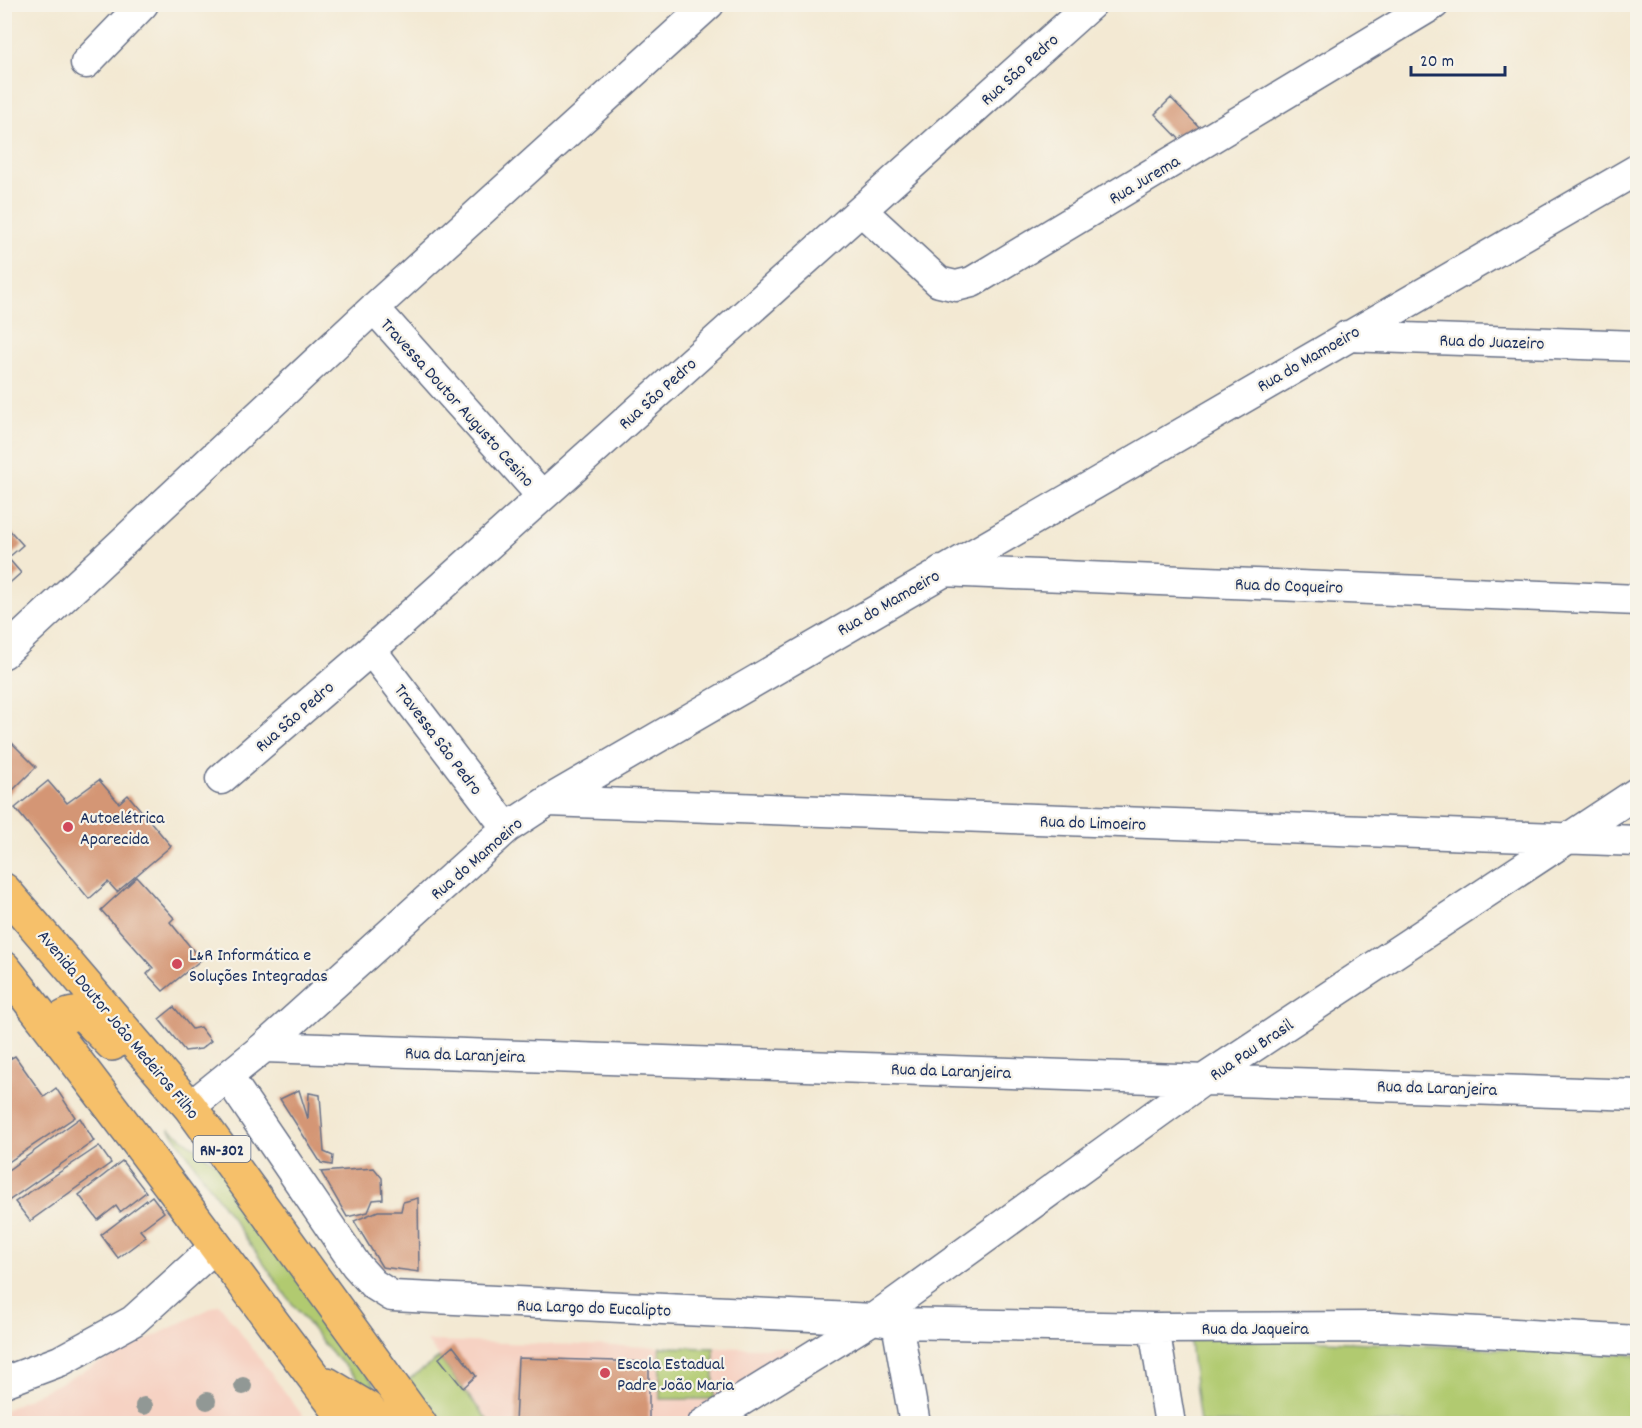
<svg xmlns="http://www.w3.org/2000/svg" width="1642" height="1428" font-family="Dekko,sans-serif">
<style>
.built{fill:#f6d2c3}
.green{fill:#b1ca70;stroke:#667c67;stroke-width:1.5}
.building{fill:#d49675}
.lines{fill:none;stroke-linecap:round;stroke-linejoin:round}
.street-casing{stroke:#677087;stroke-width:33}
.primary-casing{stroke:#677087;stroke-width:36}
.street{stroke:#fff;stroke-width:30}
.primary{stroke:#f6c06b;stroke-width:33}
.tree{fill:#919895}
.poi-dot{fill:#d1495b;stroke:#f7f3e8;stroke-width:2}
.labels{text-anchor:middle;stroke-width:4.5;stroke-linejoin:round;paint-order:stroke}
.shield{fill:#f7f3e8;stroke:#5d6a87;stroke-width:1.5}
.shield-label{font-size:16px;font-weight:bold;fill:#1b2f5e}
.street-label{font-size:18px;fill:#1b2f5e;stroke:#f7f3e8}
.poi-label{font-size:18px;fill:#1b2f5e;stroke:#f7f3e8;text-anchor:start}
</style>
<rect width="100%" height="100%" fill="#f7f3e8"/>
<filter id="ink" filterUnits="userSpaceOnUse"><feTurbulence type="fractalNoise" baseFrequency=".0167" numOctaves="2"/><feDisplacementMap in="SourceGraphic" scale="12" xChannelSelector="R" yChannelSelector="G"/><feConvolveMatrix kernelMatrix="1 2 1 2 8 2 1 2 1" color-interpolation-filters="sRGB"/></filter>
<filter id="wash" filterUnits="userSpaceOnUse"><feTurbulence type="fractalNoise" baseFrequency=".008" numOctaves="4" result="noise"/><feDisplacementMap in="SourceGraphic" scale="24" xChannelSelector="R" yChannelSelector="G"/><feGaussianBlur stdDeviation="1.35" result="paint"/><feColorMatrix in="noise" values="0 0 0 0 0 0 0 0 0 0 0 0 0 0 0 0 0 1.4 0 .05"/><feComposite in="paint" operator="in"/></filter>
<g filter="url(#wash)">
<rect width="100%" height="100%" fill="#f3e9d3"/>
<path class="built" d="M219,1304l89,119h-303v-13z
M427,1341l233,6 133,1 -107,75 -196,1z"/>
<path class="green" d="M169,1128l65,49 163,241 -68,-68 -42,-53z
M1189,1335l448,20v68h-437z
M660,1347l54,1v51h-54z
M439,1358l51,65h-53l-32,-41z"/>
<g id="blocks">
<path class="building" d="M1171,98l32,33 -16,16 -32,-33z
M4,524l19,21 -15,13 13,15 -17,15z
M6,737l30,30 -32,32v-60z
M99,780l20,23 9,-8 43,51 -54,46 -9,-10 -19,17 -74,-91 33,-27 19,22z
M137,877l37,41 -4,4 31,38 -38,31 -16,-17 6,-6 -52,-58z
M174,1007l18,22 8,-2 11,14 -10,8 -16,2 -26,-32z
M15,1056l29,41 12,-9 19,29 -71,48v-103z
M299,1090l9,29 1,-26 11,2 4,57 9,4 -1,9 -11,-2 -41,-64z
M80,1118l14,23 -90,63v-31z
M99,1146l12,17 -81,58 -15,-19z
M122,1161l24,31 -26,20 -4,-6 -18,14 -19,-25z
M374,1168l8,10 1,21 -10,1 -5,12 -21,5 -26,-45z
M152,1196l12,16 -24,18 6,7 -28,21 -17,-23z
M418,1198l1,74 -37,-5 -28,-46 24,-10h23l2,-9z
M453,1346l23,30 -13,12 -24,-30z
M518,1358l131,4v62h-134z"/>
</g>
</g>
<g filter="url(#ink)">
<use href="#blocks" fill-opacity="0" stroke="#677087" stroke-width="1.5"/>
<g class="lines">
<defs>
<path id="street" d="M86,63l57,-59
M862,211l77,71 17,4 16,-4 462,-278
M374,308l168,188
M1347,336l291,10
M941,571l697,29
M371,650l136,178
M4,653l370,-345 335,-304
M221,779l150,-129 720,-646
M548,801l1090,40
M264,1047l1374,48
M228,1077l128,188 17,19 19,12 481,23 24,4 257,5 236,-1 248,14
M190,1107l74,-60 243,-219 41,-27 1090,-632
M897,1323l18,101
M1154,1328l16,96
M4,1382l56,-21 73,-40 83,-75
M703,1424l170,-105 333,-241 432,-286"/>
<path id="primary" d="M4,890l186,217 230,317
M4,968c118,150 230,304 345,456
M52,1028c9,-11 17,-15 31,-14l29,30
M327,1384l40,24 13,16"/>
</defs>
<use href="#street" class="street-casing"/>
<use href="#primary" class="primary-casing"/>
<use href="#street" class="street"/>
<use href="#primary" class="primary"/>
</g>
<g class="tree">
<circle cx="243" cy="1386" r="9"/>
<circle cx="207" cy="1401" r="9"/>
<circle cx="144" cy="1406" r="9"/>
</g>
</g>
<g class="poi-dot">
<circle cx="68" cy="827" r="6"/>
<circle cx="177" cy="964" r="6"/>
<circle cx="605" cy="1373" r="6"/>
</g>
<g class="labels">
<rect class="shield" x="193.5" y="1136" width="57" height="26" rx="4.5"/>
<g class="shield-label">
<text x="222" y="1155">RN-302</text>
</g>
<g class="street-label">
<text transform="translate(1019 69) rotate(-42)" y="6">Rua São Pedro</text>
<text transform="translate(1144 179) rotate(-31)" y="6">Rua Jurema</text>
<text transform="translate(1492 341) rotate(2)" y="6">Rua do Juazeiro</text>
<text transform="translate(1308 358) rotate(-30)" y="6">Rua do Mamoeiro</text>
<text transform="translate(657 393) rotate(-42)" y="6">Rua São Pedro</text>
<text transform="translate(458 402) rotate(48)" y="6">Travessa Doutor Augusto Cesino</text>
<text transform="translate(1289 585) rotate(2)" y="6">Rua do Coqueiro</text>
<text transform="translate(888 602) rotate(-30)" y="6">Rua do Mamoeiro</text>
<text transform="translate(294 716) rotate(-41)" y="6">Rua São Pedro</text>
<text transform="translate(439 739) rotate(53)" y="6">Travessa São Pedro</text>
<text transform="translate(1093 822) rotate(2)" y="6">Rua do Limoeiro</text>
<text transform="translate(476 858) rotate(-41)" y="6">Rua do Mamoeiro</text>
<text transform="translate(119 1024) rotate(50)" y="6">Avenida Doutor João Medeiros Filho</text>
<text transform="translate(1251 1049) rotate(-34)" y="6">Rua Pau Brasil</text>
<text transform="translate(465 1054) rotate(2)" y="6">Rua da Laranjeira</text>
<text transform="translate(951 1070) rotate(2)" y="6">Rua da Laranjeira</text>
<text transform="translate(1437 1087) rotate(2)" y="6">Rua da Laranjeira</text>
<text transform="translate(594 1307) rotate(2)" y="6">Rua Largo do Eucalipto</text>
<text x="1255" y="1334">Rua da Jaqueira</text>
</g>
<g class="poi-label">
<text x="80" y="823">Autoelétrica<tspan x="80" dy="21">Aparecida</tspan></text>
<text x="189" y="960">L&amp;R Informática e<tspan x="189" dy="21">Soluções Integradas</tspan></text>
<text x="617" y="1369">Escola Estadual<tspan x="617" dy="21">Padre João Maria</tspan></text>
</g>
</g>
<rect width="1642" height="1428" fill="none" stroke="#f7f3e8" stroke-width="24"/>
<path d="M1411 66v9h94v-9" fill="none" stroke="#1b2f5e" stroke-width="3"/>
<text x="1420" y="66" font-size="18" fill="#1b2f5e" stroke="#f7f3e8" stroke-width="4.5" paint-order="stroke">20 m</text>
</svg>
